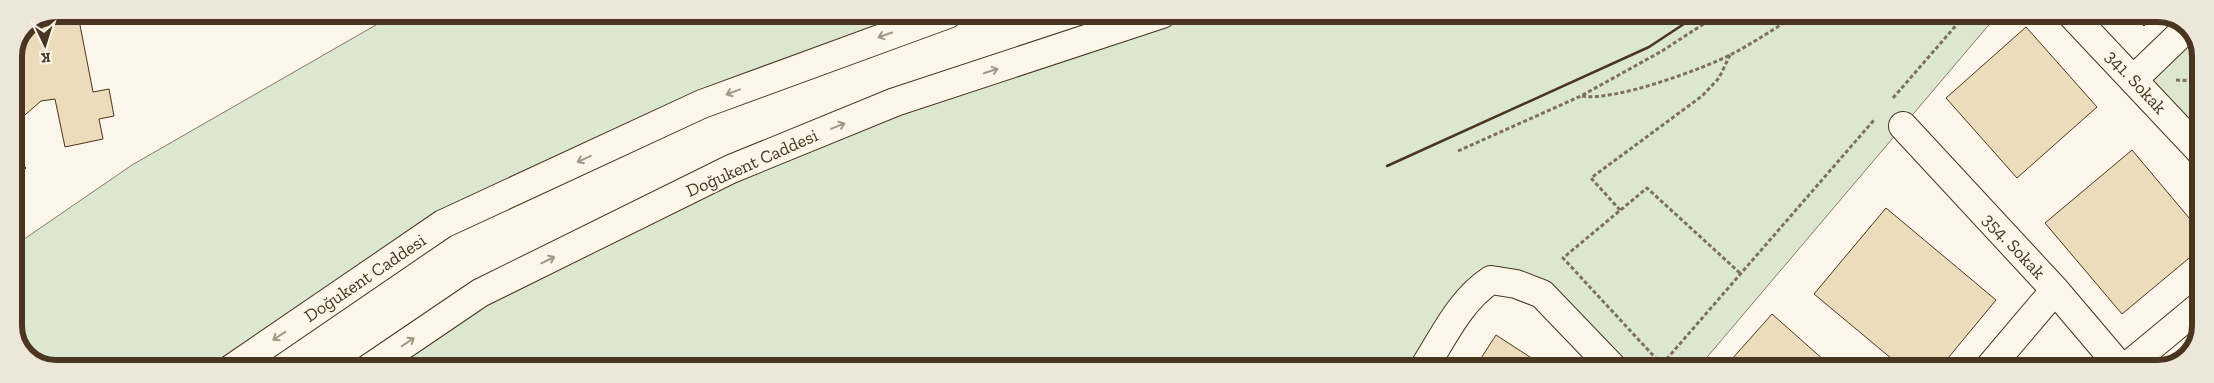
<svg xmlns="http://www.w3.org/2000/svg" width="2214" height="383" font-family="'Zilla Slab',serif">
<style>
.green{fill:#dce7d0;stroke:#887966}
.building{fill:#ecdcbc;stroke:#4a3520}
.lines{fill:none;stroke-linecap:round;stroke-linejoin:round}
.minor-casing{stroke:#4a3520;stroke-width:30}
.primary-casing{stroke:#4a3520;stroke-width:30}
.path{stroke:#7f6f5c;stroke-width:3;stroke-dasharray:4 2.5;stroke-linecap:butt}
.minor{stroke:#fbf6e9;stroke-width:28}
.primary{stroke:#fbf6e9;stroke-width:28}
.wall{stroke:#4a3520;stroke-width:2.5}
.oneway{stroke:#a29684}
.labels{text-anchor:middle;stroke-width:4;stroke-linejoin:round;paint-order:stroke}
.street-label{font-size:18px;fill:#4a3520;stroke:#fbf6e9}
.rim{fill:none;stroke:#4a3520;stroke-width:6}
</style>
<rect width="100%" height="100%" fill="#fbf6e9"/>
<path class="green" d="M395,14h553l-505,210 -212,145h-181l-24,-12 -12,-25v-86l118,-81z
M1162,14h836l-301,355h-100l-55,-75 -51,-14 -68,89h-1055l363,-200z
M2188,27l12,24v100l-66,-72z"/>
<path class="building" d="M2131,14h24l-11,12z
M57,19l22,1 14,72 16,-3 5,27 -15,3 4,20 -38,8 -10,-48 -14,2 -23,20 -4,-1v-64l9,-21z
M2026,27l71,80 -80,71 -71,-80z
M2132,150l68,81v18l-78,65 -77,-91z
M14,154l12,14 -12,11z
M1886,208l110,92 -57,69h-35l-90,-75z
M1772,314l62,55h-111z
M1496,335l37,24 -7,10h-52z"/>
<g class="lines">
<defs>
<path id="minor" d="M2071,14l129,137
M2134,79l54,-52
M1903,126l152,164 67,79
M1423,369c20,-31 37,-69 68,-89l25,4 26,10 72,75
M1988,369l67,-79
M2124,369l76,-63"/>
<path id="primary" d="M231,369l212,-145 259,-120 246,-90
M368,369l112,-76 251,-124 164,-67 267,-88"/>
</defs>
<use href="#minor" class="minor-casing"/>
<use href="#primary" class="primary-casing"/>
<path class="path" d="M2176,80l24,1
M1582,96c31,6 121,-27 150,-42 23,-12 45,-27 66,-40
M1893,98l73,-84
M1458,151l123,-55 81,-45 57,-37
M1620,210l-29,-32 111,-82 17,-18 11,-23
M1662,365l-99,-107 84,-70 94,86
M1658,369l216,-249"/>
<use href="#minor" class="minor"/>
<use href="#primary" class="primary"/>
<path class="wall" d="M1387,166l262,-119 50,-33"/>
</g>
<defs><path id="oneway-shaft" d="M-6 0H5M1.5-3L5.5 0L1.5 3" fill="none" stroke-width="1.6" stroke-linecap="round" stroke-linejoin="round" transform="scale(1.25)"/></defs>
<g class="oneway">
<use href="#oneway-shaft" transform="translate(885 35) rotate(161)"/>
<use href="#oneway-shaft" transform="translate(991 71) rotate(-18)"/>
<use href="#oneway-shaft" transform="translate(733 92) rotate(159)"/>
<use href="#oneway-shaft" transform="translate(838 126) rotate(-22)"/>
<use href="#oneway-shaft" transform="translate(584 159) rotate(155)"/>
<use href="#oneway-shaft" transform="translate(548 260) rotate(-26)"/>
<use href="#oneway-shaft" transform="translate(279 336) rotate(146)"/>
<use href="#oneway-shaft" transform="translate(408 342) rotate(-34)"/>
</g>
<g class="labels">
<g class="street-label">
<text transform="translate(2136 82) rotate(47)" y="6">341. Sokak</text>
<text transform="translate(752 163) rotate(-24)" y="6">Doğukent Caddesi</text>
<text transform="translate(2014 246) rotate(47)" y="6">354. Sokak</text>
<text transform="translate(365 278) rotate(-34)" y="6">Doğukent Caddesi</text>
</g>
</g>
<path d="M0 0H2214V383H0ZM56 22H2158A34 34 0 0 1 2192 56V326A34 34 0 0 1 2158 360H56A34 34 0 0 1 22 326V56A34 34 0 0 1 56 22Z" fill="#ede7d9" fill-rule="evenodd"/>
<path class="rim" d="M56 22H2158A34 34 0 0 1 2192 56V326A34 34 0 0 1 2158 360H56A34 34 0 0 1 22 326V56A34 34 0 0 1 56 22Z"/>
<g transform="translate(45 45) rotate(176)" stroke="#fbf6e9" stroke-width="4" paint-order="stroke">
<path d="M0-4L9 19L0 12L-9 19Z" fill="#4a3520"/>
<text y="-8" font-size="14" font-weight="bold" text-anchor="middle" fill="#4a3520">K</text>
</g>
</svg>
